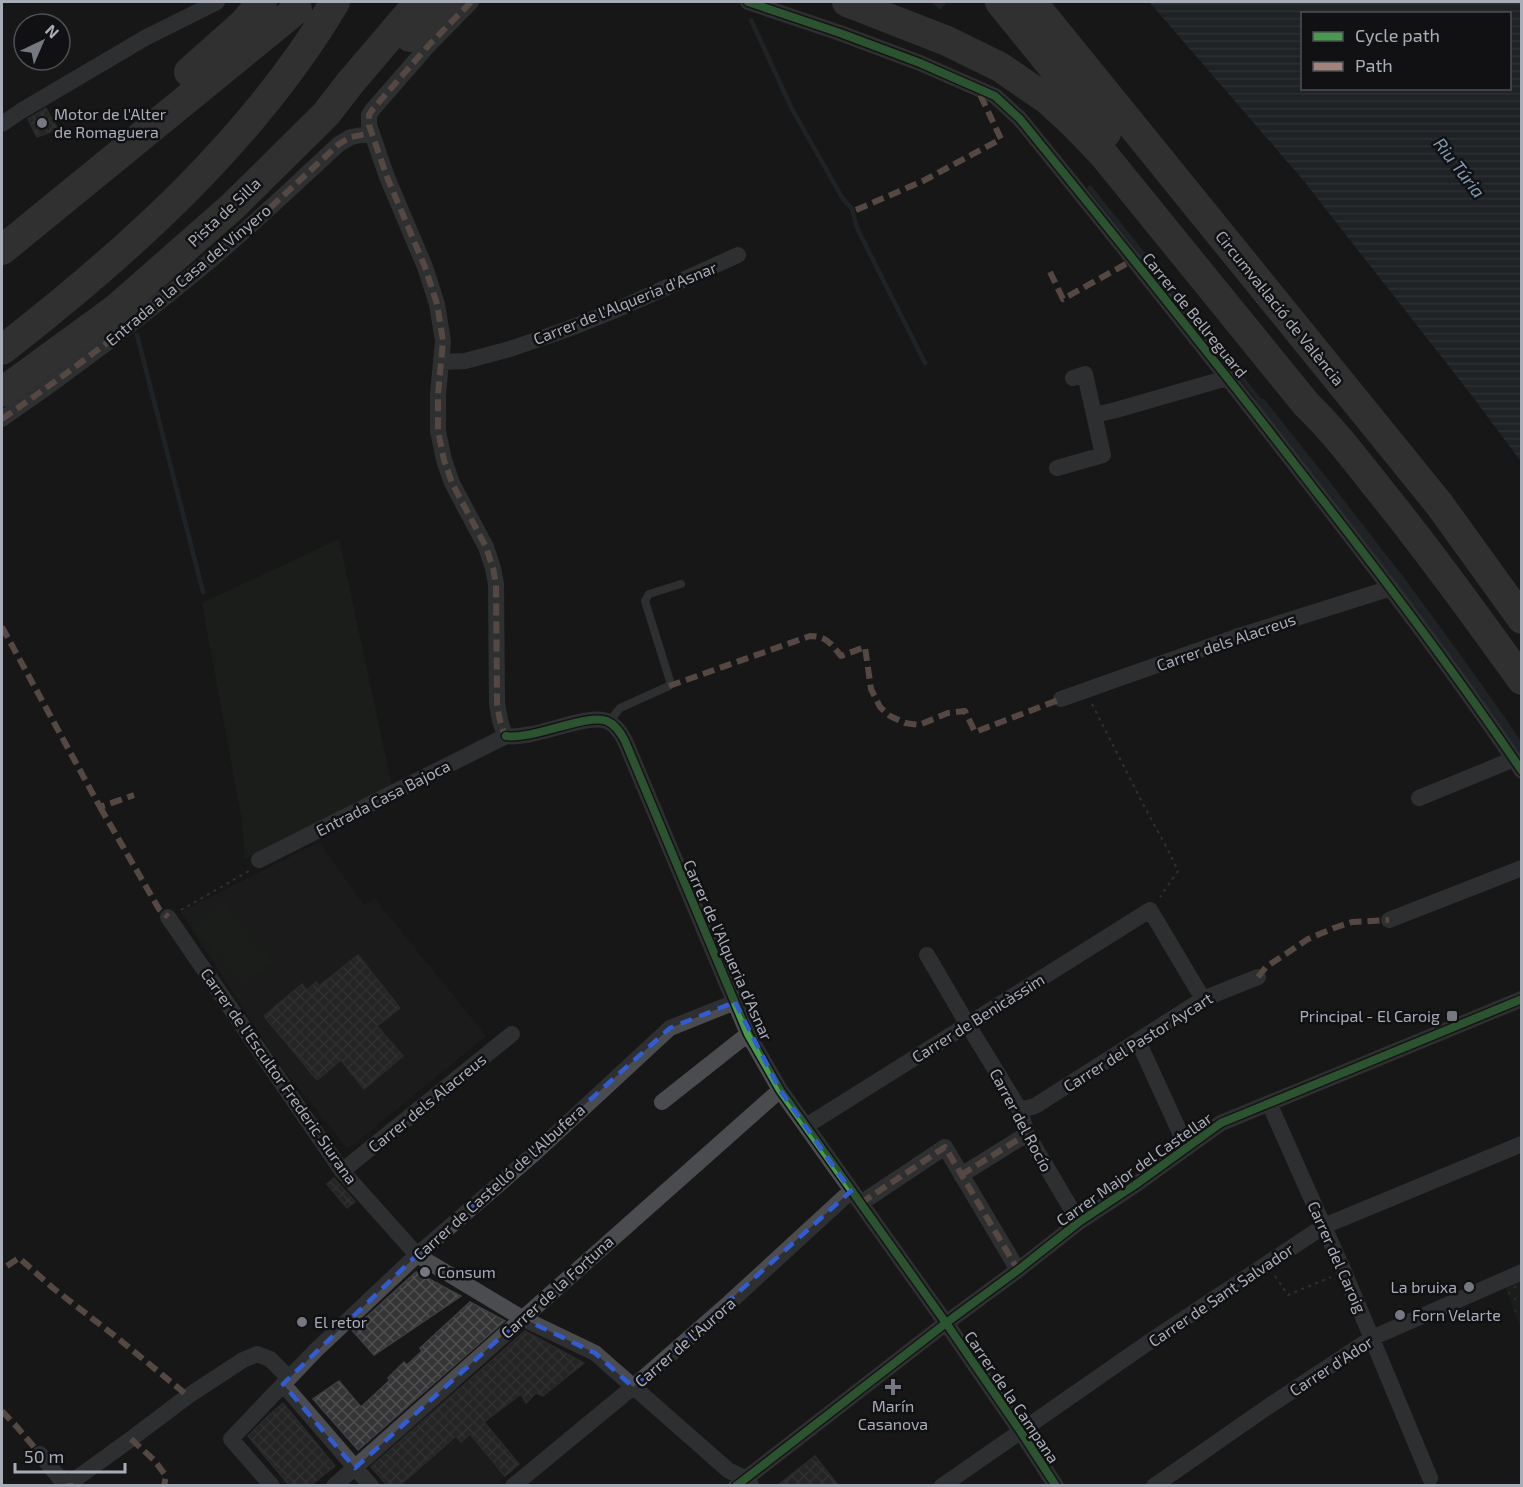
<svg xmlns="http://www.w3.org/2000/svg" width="1523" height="1487" font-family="'Exo 2',sans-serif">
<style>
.built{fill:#212123}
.grass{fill:url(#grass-dots)}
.garden{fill:#1d241e}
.water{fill:url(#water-rules);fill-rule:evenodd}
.pier{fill:#171717}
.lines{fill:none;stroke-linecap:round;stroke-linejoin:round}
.stream{stroke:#2a3239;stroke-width:4.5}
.canal{stroke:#2a3239;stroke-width:15}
.building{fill:url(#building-cross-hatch);stroke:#3f4043;stroke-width:1.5}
.path{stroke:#4d4e52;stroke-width:2;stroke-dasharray:3 4.5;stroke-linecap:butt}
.lane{stroke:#4b4c50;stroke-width:8}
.street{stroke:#4b4c50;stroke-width:16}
.highway{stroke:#4e4e51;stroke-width:30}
.quiet{stroke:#a18479;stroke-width:6;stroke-dasharray:12 6;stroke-linecap:butt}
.cycleway-casing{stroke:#111113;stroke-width:11}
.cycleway{stroke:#469c4c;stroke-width:8}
.marked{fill:none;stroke:#325cd3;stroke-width:4.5;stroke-dasharray:12 8;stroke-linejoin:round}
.poi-dot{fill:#757880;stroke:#111113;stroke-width:2}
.labels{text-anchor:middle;stroke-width:5;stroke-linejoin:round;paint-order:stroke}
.poi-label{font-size:16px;fill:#a8adb8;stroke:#111113;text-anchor:start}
.street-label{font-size:16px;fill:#a8adb8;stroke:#111113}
.water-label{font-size:18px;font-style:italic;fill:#7f9bb3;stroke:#111113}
</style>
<defs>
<pattern id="grass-dots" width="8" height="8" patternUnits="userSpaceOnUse" patternTransform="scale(1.5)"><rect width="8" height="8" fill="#1d241e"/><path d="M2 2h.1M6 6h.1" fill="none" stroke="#3b413d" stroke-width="1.8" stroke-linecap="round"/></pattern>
<pattern id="water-rules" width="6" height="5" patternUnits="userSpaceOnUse" patternTransform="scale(1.5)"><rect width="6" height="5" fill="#2a3239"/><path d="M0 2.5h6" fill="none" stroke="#464d54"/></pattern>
<pattern id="building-cross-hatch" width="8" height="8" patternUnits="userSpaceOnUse" patternTransform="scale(1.5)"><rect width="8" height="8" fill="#353536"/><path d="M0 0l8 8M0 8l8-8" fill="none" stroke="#4f5051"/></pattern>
</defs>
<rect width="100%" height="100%" fill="#171717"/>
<path class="built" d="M319,842l45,63 11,-6 111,137 -138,113 -70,-87 -97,-150z
M456,1387l63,77 -26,22 -106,-1 -18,-21z"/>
<path class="grass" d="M1521,1280v50l-15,-42z"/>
<path class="garden" d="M339,539l53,247 -147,73 -3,-38 -40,-218z
M222,901l51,60 -30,25 -51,-59z"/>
<path class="water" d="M1149,2h372v460l-49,-66 -170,-217zM1302,14h208v74h-208z"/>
<path class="pier" d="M1146,2h3l153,177 170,217 49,66 1,3 -3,-1 -49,-66 -171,-217z"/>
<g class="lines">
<path class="stream" d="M935,2l5,5
M941,2l2,2
M751,20l41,89 51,90 9,10 5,19 68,135
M1090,188l313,392 76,107 43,61
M137,335l66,257"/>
<path class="canal" d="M1260,406c91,114 180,229 262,350"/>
</g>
<path class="building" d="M46,108l12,21 -21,8 -9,-18z
M358,955l42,53 -23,18 26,30 -39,33 -23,-29 -24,20 -53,-64 38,-32 5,6 9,-8 3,4z
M334,1178l21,24 -8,6 -20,-24z
M416,1272l45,24 -87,59 -22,-25z
M470,1302l35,19 -147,129 -45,-51 26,-18 22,26 29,-27 -2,-2 16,-16 3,3 15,-14 -2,-3z
M525,1331l59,32 -41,33 -7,-3 -10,10 -5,-9 -37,28 35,42 -14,12 -35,-42 -9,8 -5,-6 -56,49h-13l-16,-18z
M283,1403l52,63 -24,19h-22l-41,-49 21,-21z
M815,1456l23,29h-60z"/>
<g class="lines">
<path class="path" d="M1092,704l51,100 25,46 10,21 -18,26
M181,910l68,-39
M1275,1276l13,19 43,-18"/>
<path class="lane" d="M609,722l11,-14 49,-22 1,-5 -25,-80 4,-7 32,-10"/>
<path class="street" d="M471,2l-43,44 -55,63 -4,6v10l18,52 38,90 12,37 6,37 -5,53v37l6,29 8,23 34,64 7,21 3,16 1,119c2,12 3,23 9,33
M748,2l92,31 80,30 75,33 25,23c99,122 198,245 294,370 72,92 142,185 208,282
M2,124l19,-13 124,-73 72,-36
M441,362l24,-1 45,-12 58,-20 55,-22 115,-52
M1095,415l21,-5 111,-32
M2,419c68,-47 134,-97 197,-149 49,-40 94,-84 140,-126l12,-7 21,-4
M1057,468l46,-13 -18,-81 -12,4
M1061,699l175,-62 155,-49
M506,736c28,4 80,-23 101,-15 9,4 14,12 18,20l123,293 32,56 166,233 75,109 35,54
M1419,798l95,-39
M259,860l247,-124
M168,917l174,254 75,84 105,63 73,35 133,117 18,9 5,6
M1389,920l133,-52
M927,955l41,70 52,85 7,24 52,88
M1138,1041l49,107
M662,1102l86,-68
M1269,1103l76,171 85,204
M1020,1110l15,-4 168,-107 55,-22
M806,1126l344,-216 53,89
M342,1171l170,-137
M961,1175l66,-41
M861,1203l84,-56 73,123
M283,1384l88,102
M40,1454l22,27 8,2 61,-44 57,-43 55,-36 14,-6 13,5 19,19
M272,1486l-41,-47 84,-88 102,-96 118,-102 135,-125 65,-26
M334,1486l446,-396
M513,1486l120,-99 96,-84 122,-112
M736,1486l210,-163 72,-53 61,-48 56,-37 86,-62 301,-124
M942,1486l207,-144 175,-116 198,-82
M1154,1486l112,-78 106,-70 150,-66"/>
<path class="highway" d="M847,2l100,39 53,26 48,33 26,24 29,30 203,250c27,26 49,55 72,84 50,62 97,127 144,192
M1000,2l106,131
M1032,2l407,502 83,115
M410,37l37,-35
M189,72l54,-48 19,-22
M2,250l295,-241
M2,350c127,-99 250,-209 333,-348
M2,392l115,-84 116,-102 93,-92 24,-31 69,-81"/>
<path class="quiet" d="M471,2l-43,44 -55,63 -4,6v10l18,52 38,90 12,37 6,37 -5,53v37l6,29 8,23 34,64 7,21 3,16 1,119c2,12 3,23 9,33
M856,210l67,-29 78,-42 -24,-51
M1050,272l13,27 70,-39
M2,419c68,-47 134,-97 197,-149 49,-40 94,-84 140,-126l12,-7 21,-4
M2,627l98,180 34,-12
M669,686l141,-50c17,0 21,8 31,20l24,-9 6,42 9,18 10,9 15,7 14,2 29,-12 17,-2 10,21 86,-33
M100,807l59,102 9,8
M1258,977l8,-10 42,-28 26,-11 18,-6 37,-2
M961,1175l66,-41
M861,1203l84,-56 73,123
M7,1266l12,-8 34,30 67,52 68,56
M2,1411l15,16 23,27
M131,1439l23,21 12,16 -2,10
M70,1486v-3"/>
<defs>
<path id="cycleway" d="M748,2l92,31 80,30 75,33 25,23c99,122 198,245 294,370 72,92 142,185 208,282
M506,736c28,4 80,-23 101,-15 9,4 14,12 18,20l123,293 32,56 166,233 75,109 35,54
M736,1486l210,-163 72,-53 61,-48 56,-37 86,-62 301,-124"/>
</defs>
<use href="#cycleway" class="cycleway-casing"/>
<use href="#cycleway" class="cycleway"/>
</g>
<path d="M0 0H1523V1487H0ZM735,1002l45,88 71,101 -218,196 -38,-34 -73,-35 -167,150 -72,-84 134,-129 253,-227z" fill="#171717" fill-opacity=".55" fill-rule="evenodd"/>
<path class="marked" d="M735,1002l45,88 71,101 -218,196 -38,-34 -73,-35 -167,150 -72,-84 134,-129 253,-227z"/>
<g class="poi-dot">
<circle cx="42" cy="123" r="6"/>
<rect x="1446" y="1010" width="12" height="12" rx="3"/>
<circle cx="425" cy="1272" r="6"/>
<circle cx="1469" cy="1287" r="6"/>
<circle cx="1400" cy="1315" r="6"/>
<circle cx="302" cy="1322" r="6"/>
<path d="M890 1378h6v6h6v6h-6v6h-6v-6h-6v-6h6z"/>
</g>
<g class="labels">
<g class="poi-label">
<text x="54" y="120">Motor de l'Alter<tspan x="54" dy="18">de Romaguera</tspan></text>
<text x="1440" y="1022" text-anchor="end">Principal - El Caroig</text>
<text x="437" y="1278">Consum</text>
<text x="1457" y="1293" text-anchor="end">La bruixa</text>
<text x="1412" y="1321">Forn Velarte</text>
<text x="314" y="1328">El retor</text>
<text x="893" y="1412" text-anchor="middle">Marín<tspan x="893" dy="18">Casanova</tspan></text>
</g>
<g class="street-label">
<text transform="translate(224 212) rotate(-43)" y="6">Pista de Silla</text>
<text transform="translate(188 275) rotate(-40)" y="6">Entrada a la Casa del Vinyero</text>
<text transform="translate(625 303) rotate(-22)" y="6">Carrer de l'Alqueria d'Asnar</text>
<text transform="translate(1280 308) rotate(51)" y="6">Circumval·lació de València</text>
<text transform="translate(1195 315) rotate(51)" y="6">Carrer de Bellreguard</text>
<text transform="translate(1226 642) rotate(-19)" y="6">Carrer dels Alacreus</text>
<text transform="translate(383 798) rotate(-27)" y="6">Entrada Casa Bajoca</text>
<text transform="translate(728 950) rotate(66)" y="6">Carrer de l'Alqueria d'Asnar</text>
<text transform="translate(978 1018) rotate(-32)" y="6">Carrer de Benicàssim</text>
<text transform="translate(1138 1042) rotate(-32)" y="6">Carrer del Pastor Aycart</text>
<text transform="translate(279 1076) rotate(55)" y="6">Carrer de l'Escultor Frederic Siurana</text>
<text transform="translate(427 1103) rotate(-39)" y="6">Carrer dels Alacreus</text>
<text transform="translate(1021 1120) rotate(62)" y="6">Carrer del Rocío</text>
<text transform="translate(1134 1169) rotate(-35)" y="6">Carrer Major del Castellar</text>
<text transform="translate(499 1182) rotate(-42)" y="6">Carrer de Castelló de l'Albufera</text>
<text transform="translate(1337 1257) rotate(66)" y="6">Carrer del Caroig</text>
<text transform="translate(557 1287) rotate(-42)" y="6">Carrer de la Fortuna</text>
<text transform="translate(1221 1295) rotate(-34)" y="6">Carrer de Sant Salvador</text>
<text transform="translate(685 1342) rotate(-41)" y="6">Carrer de l'Aurora</text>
<text transform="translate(1331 1366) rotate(-33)" y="6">Carrer d'Ador</text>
<text transform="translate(1012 1397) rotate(56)" y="6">Carrer de la Campana</text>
</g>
<g class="water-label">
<text transform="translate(1459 168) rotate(52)" y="6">Riu Túria</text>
</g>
</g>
<rect width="1523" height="1487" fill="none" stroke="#a8adb8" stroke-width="6"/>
<rect x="1301" y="12" width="210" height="78" fill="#111113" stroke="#4d4f55" stroke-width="1.5"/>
<rect x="1313" y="32" width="30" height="9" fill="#469c4c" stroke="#4d4f55" stroke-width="1.5"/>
<text x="1355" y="42" font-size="18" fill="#a8adb8">Cycle path</text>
<rect x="1313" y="62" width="30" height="9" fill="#a18479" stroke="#4d4f55" stroke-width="1.5"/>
<text x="1355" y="72" font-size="18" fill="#a8adb8">Path</text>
<g transform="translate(42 42) rotate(44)"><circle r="28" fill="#111113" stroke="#4d4f55" stroke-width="1.5"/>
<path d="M0-4.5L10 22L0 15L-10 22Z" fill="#757880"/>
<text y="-9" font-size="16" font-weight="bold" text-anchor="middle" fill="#a8adb8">N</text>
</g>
<path d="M15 1463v9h110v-9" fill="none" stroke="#a8adb8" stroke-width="3"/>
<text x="24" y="1463" font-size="18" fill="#a8adb8" stroke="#111113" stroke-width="4.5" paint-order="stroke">50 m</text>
</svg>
